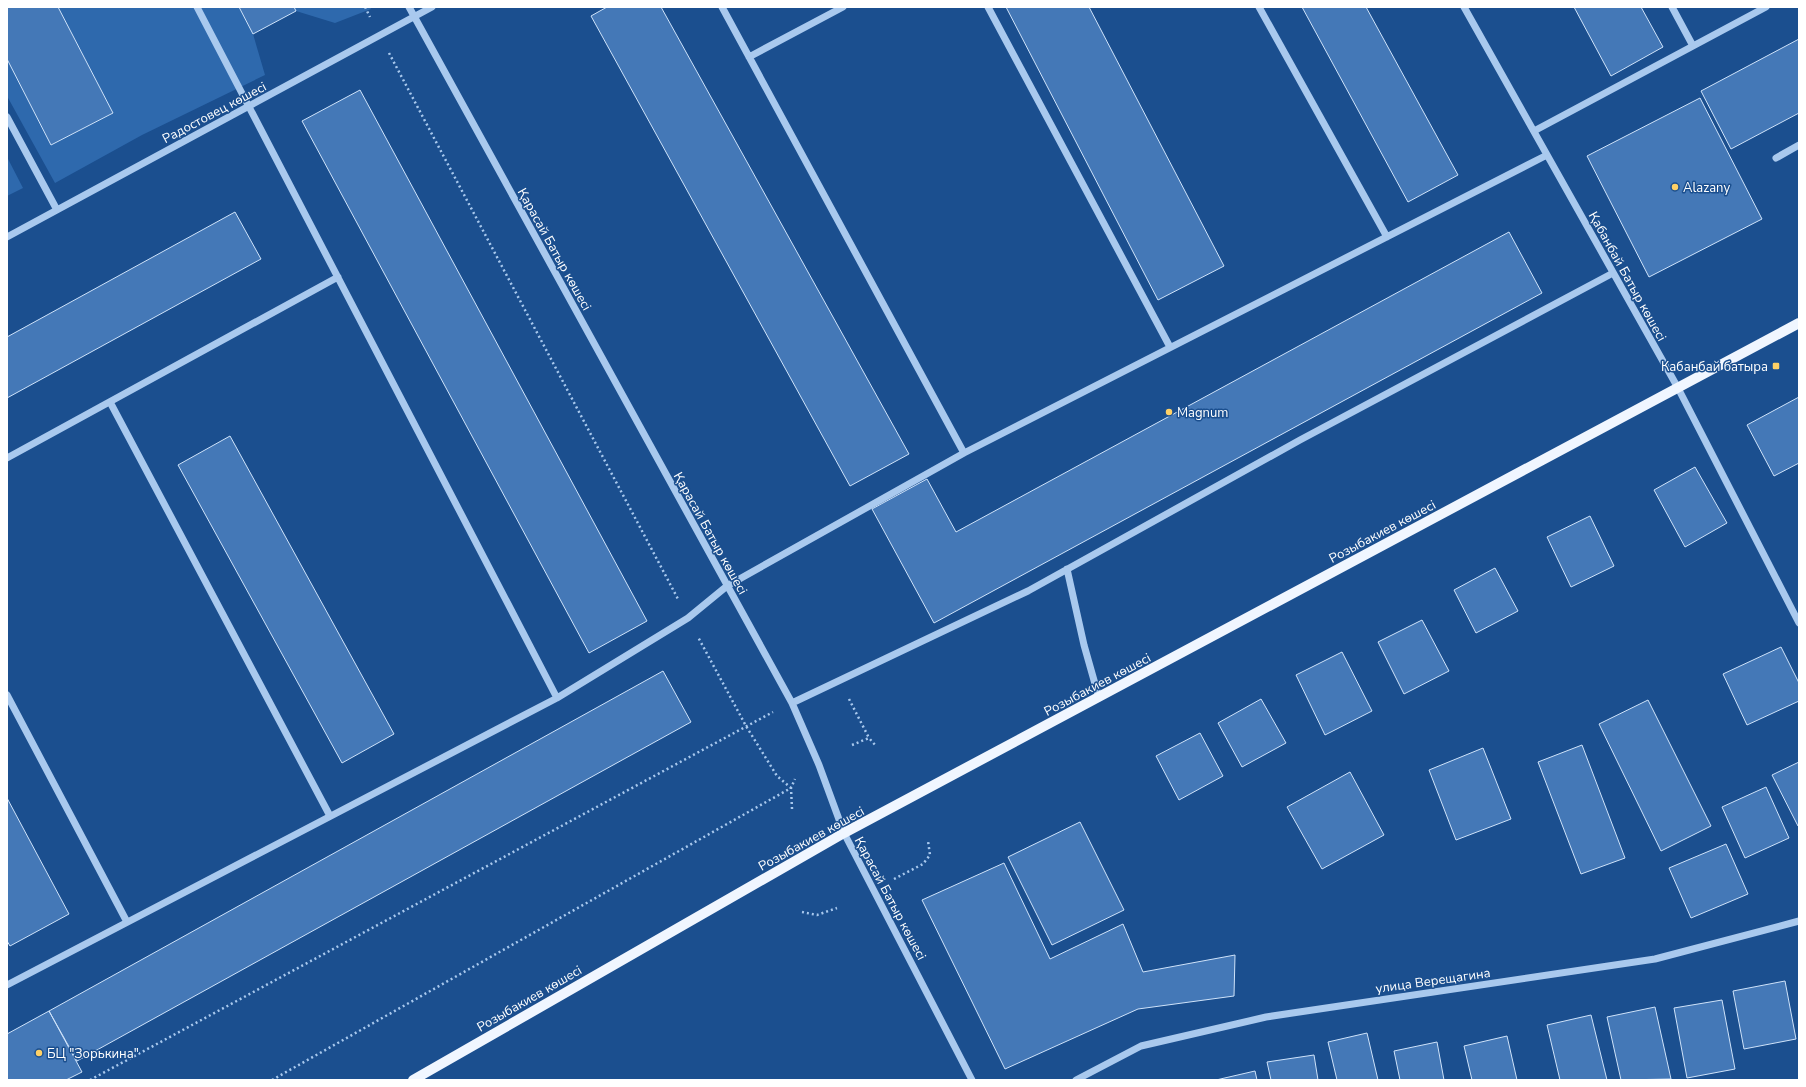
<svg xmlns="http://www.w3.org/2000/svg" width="1806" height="1087" font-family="'Nunito Sans',sans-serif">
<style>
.green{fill:#2e69ad}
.building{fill:#4478b7;stroke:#cfe3fa}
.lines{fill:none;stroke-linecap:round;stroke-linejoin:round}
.path{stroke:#a9c9ee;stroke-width:2.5;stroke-dasharray:2 3;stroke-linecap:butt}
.minor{stroke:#a9c9ee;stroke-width:7}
.major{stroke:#f0f6ff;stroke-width:10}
.poi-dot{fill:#ffd166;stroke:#1b4f8f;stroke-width:1.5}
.labels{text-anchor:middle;stroke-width:3;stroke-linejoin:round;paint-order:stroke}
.street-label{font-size:13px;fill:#fff;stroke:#1b4f8f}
.poi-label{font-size:13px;fill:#fff;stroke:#1b4f8f;text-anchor:start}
</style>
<rect width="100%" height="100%" fill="#1b4f8f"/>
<path class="green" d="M58,7h181l14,27 12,41 -123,60 -87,48 -48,-87v-37l44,86 62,-32z
M294,7h76l1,2 -36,14 -39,-12z
M7,157l16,31 -16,8z"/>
<path class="building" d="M7,7h51l55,106 -62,32 -44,-86z
M239,7h55l2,4 -43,23z
M607,7h54l248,447 -59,32 -259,-470z
M1006,7h83l135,259 -66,34z
M1302,7h64l92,168 -50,27z
M1574,7h67l22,40 -52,29z
M1799,39v74l-68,36 -30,-58z
M360,90l287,531 -58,32 -287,-532z
M1700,98l62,121 -113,58 -62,-121z
M235,212l26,47 -254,139v-61z
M1509,232l33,61 -608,330 -62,-114 55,-30 29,53z
M1799,397v66l-25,13 -27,-51z
M230,436l164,298 -52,29 -164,-298z
M1695,467l32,56 -42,24 -31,-57z
M1590,516l24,50 -43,21 -24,-50z
M1495,568l23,43 -42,22 -22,-43z
M1422,620l27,51 -45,23 -26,-52z
M1781,647l18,36v18l-52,24 -24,-51z
M1342,652l30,59 -47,24 -29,-60z
M663,671l28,51 -614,339 -28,-50z
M1261,699l25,44 -44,24 -24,-44z
M1648,700l63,126 -50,25 -62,-127z
M1200,733l23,43 -44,24 -23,-44z
M1582,745l43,113 -44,16 -43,-112z
M1483,748l28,71 -55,21 -27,-70z
M1799,762v63l-1,1 -26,-51z
M1350,772l34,63 -62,34 -35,-62z
M1766,787l23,51 -44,20 -23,-51z
M7,798l62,116 -59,32 -3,-5z
M1080,822l44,88 -72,35 -44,-88z
M1726,844l22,50 -57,24 -22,-50z
M1004,863l46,96 73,-35 20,48 92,-17 -1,41 -96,13 -133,60 -83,-169z
M1785,981l11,58 -52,10 -11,-58z
M1722,1000l13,69 -48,9 -13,-70z
M1655,1007l16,72 -50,1 -14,-63z
M49,1011l33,61 -16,8h-59v-46z
M1591,1015l16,65h-47l-13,-55z
M1367,1033l11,47h-41l-9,-38z
M1507,1036l10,44h-45l-8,-34z
M1437,1042l7,38h-44l-6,-29z
M1314,1055l4,25h-47l-4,-18z
M1255,1071l2,9h-41z"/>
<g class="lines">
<path class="path" d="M365,7l5,10
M389,53l289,546
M849,699l20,39
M852,745l17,-7 7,8
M792,809l-1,-21 4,-9
M894,879l29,-15 7,-9 -2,-14
M802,912l15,3 20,-7
M90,1080l683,-368
M272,1080l519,-292 -14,-12 -31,-50 -48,-89"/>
<path class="minor" d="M409,7l383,696 27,62 25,68 128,247
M722,7l242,446 583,-298
M988,7l182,340
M1259,7l128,230
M1464,7l214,381 121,235
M1672,7l21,39
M749,57l94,-50
M7,117l50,93
M1534,131l232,-124
M1776,158l23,-13
M7,237l425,-230
M110,402l220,414
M7,458l331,-181
M1067,569l17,76 15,53
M7,695l120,227
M557,698l131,-80 39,-32 237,-133
M792,703l236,-112 272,-151 313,-167
M7,985l550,-287 -360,-691
M1076,1080l65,-34 125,-29 389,-58 144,-38"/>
<path class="major" d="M413,1080l431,-247 955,-510"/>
</g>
<g class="poi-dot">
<circle cx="1675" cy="187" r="4"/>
<rect x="1772" y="362" width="8" height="8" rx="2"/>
<circle cx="1169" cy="412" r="4"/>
<circle cx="39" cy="1053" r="4"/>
</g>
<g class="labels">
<g class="street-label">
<text transform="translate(214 112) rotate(-28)" y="5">Радостовец көшесі</text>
<text transform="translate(555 249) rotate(61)" y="5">Қарасай Батыр көшесі</text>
<text transform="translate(1628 276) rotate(61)" y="5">Қабанбай Батыр көшесі</text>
<text transform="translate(1382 531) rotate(-28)" y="5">Розыбакиев көшесі</text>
<text transform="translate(711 533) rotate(61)" y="5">Қарасай Батыр көшесі</text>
<text transform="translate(1097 684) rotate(-28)" y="5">Розыбакиев көшесі</text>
<text transform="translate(811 838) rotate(-29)" y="5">Розыбакиев көшесі</text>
<text transform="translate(891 898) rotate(62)" y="5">Қарасай Батыр көшесі</text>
<text transform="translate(1433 980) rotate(-8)" y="5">улица Верещагина</text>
<text transform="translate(529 998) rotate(-30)" y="5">Розыбакиев көшесі</text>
</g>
<g class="poi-label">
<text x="1683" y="192">Alazany</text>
<text x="1768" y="371" text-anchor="end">Кабанбай батыра</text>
<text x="1177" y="417">Magnum</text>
<text x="47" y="1058">БЦ "Зорькина"</text>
</g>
</g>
<rect width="1806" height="1087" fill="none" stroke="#ffffff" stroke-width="16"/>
</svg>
